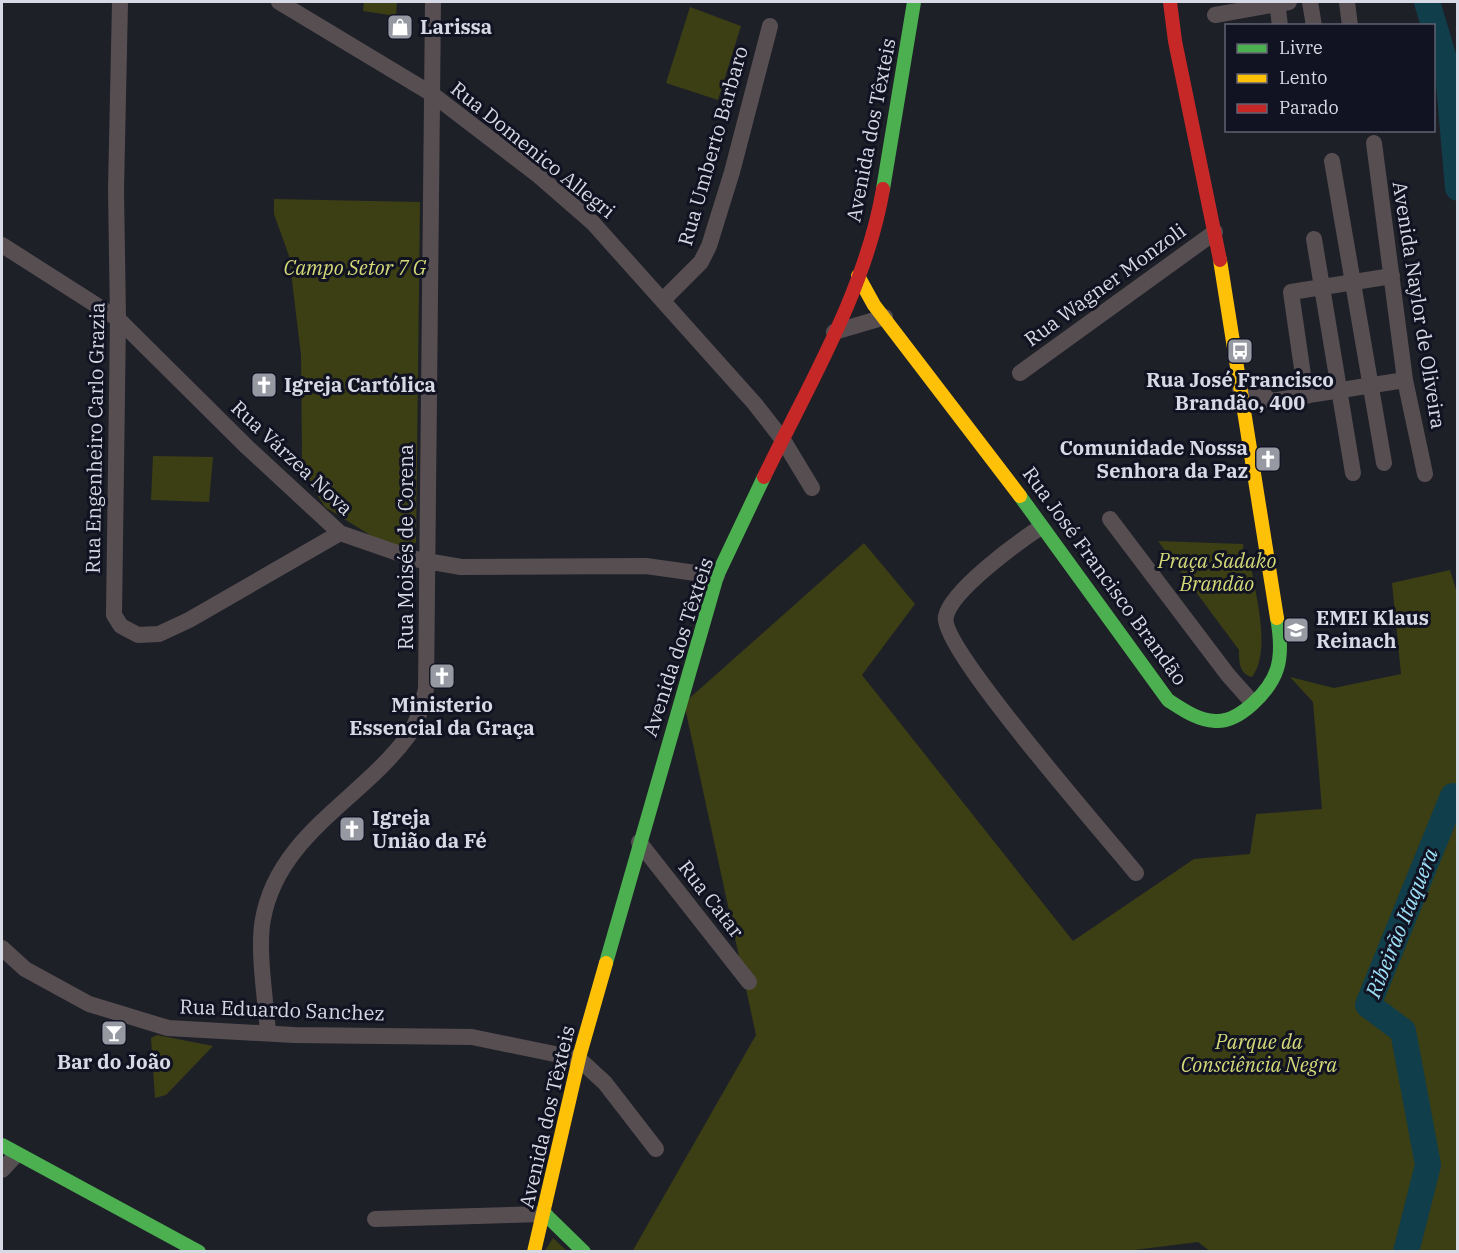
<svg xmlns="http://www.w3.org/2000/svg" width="1459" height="1253" font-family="'IBM Plex Serif',serif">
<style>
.green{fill:#3c3e14}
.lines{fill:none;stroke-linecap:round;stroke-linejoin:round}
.river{stroke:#113e4b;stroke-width:26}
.street{stroke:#574e52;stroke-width:16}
.fast{stroke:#4caf50;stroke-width:14}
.slow{stroke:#ffc107;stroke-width:14}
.jam{stroke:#c62828;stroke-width:14}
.labels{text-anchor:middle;stroke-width:6;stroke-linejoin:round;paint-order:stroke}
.poi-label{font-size:20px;font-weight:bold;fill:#d7d9e4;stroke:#111322;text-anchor:start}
.street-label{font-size:20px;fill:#d7d9e4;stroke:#111322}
.park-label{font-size:20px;font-style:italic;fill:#d5da78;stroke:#111322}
.water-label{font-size:21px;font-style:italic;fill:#9ee1f7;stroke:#111322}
</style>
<rect width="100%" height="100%" fill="#1e2028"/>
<path class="green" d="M364,2h33l-1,14 -33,-5z
M690,7l51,19 -23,74 -52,-17z
M274,199l146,3 -4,340 -6,7 -32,-9 -53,-33 -13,-20 -10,-27 -1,-105 -12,-99 -15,-42z
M153,456l60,1 -4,45 -58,-2z
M1158,541l85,3 1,18 6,-1c5,32 22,89 2,116 -13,-3 -13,-16 -13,-27z
M864,543l51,61 -53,71 211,266 121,-82 56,-5 6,-40 66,-5 -9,-107 -23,-25 44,11 67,-14 -9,-91 58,-13 8,26 -1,655 -246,1 -13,-10 -80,10h-486l124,-217 -72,-332z
M157,1035l56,11 -47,49 -11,3 -4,-60z
M553,1238l14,13 -23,1z"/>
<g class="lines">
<path class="river" d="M1427,2l21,70 10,116
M1406,1252l22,-87 -25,-134 -35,-26 85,-209 5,1"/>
<path class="street" d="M120,2l-4,188 2,129 -4,296 7,11 17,9 21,-1 30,-14 151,-87
M279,2l153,92 107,82 54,47 162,181 28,36 29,48
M1277,2l3,24
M1310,2l4,24
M1347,2l3,24
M1215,15l74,-13
M1374,143l31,237 20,94
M1332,161l52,302
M1314,239l39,234
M2,245l116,74 129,128 93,86 75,26 46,8 185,-1 71,10
M663,300l38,-38 8,-16 23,-74 38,-146
M834,332l51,-15
M1020,373l195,-141
M1240,389l19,1 11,11 135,-21
M1306,396l-15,-104 101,-16
M1110,519l118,156 24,27
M1041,527c-23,15 -89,63 -95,89 -8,30 163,223 190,257
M639,842l110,140
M2,948l23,21 64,35 79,24 126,7 178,2 107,22 26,24 51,66
M268,1033c-2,-32 -11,-83 -5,-114 15,-84 98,-119 145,-183 10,-14 14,-31 18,-47l7,-687
M2,1170l14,-15
M375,1219l170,-5"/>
<path class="fast" d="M883,189l31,-187
M1020,496l148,204c14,9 29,20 47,21 24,2 55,-30 62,-52 5,-16 3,-35 0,-51
M606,963l111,-387 47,-99
M2,1145l197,107
M545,1214l39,38"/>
<path class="slow" d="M1220,260l57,358
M858,276l16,29 146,191
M534,1252l46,-198 26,-91"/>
<path class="jam" d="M1170,2l5,39 45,219
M764,477c44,-91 102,-187 119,-288"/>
</g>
<defs>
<symbol id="shop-square" viewBox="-11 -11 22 22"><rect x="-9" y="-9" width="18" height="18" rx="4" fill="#9698a2" stroke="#111322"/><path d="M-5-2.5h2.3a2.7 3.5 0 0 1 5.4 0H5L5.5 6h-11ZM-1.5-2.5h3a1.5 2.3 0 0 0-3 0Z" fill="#fff"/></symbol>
<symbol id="bus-square" viewBox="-11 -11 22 22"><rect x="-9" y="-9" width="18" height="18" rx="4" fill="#9698a2" stroke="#111322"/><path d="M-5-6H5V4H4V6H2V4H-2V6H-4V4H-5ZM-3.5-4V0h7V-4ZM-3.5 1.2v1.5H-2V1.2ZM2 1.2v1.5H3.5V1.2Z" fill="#fff"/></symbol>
<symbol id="church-square" viewBox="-11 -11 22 22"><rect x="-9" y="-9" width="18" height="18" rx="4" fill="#9698a2" stroke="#111322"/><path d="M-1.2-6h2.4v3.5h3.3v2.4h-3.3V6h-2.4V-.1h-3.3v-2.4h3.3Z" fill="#fff"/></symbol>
<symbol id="school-square" viewBox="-11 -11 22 22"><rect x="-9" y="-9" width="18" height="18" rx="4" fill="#9698a2" stroke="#111322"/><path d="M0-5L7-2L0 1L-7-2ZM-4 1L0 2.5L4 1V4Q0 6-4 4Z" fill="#fff"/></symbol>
<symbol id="bar-square" viewBox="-11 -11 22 22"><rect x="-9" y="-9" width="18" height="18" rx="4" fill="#9698a2" stroke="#111322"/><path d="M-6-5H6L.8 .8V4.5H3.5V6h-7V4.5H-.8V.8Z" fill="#fff"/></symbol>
</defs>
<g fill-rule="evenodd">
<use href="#shop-square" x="385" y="12" width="30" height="30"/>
<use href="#bus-square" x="1225" y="336" width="30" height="30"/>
<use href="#church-square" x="249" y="370" width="30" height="30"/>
<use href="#church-square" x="1253" y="444" width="30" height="30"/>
<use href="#school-square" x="1281" y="615" width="30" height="30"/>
<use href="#church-square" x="427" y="661" width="30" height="30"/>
<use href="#church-square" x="337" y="814" width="30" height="30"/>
<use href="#bar-square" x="99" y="1018" width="30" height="30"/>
</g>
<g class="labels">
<g class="poi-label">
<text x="420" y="34">Larissa</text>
<text x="1240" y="387" text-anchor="middle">Rua José Francisco<tspan x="1240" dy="23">Brandão, 400</tspan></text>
<text x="284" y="392">Igreja Cartólica</text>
<text x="1248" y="455" text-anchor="end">Comunidade Nossa<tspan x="1248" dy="23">Senhora da Paz</tspan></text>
<text x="1316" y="625">EMEI Klaus<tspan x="1316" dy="23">Reinach</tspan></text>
<text x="442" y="712" text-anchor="middle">Ministerio<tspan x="442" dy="23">Essencial da Graça</tspan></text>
<text x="372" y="825">Igreja<tspan x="372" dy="23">União da Fé</tspan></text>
<text x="114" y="1069" text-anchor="middle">Bar do João</text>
</g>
<g class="street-label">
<text transform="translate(871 130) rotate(-79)" y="7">Avenida dos Têxteis</text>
<text transform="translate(713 146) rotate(-74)" y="7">Rua Umberto Barbaro</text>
<text transform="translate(533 150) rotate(39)" y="7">Rua Domenico Allegri</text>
<text transform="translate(1105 285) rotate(-36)" y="7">Rua Wagner Monzoli</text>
<text transform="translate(1419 305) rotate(81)" y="7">Avenida Naylor de Oliveira</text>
<text transform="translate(95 438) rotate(-89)" y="7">Rua Engenheiro Carlo Grazia</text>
<text transform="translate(292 458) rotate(43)" y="7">Rua Várzea Nova</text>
<text transform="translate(406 547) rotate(-90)" y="7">Rua Moisés de Corena</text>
<text transform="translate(1105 576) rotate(54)" y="7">Rua José Francisco Brandão</text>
<text transform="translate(678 647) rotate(-72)" y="7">Avenida dos Têxteis</text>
<text transform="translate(711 899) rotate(52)" y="7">Rua Catar</text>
<text transform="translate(282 1010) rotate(2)" y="7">Rua Eduardo Sanchez</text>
<text transform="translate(547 1117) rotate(-77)" y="7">Avenida dos Têxteis</text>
</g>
<g class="park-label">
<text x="355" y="275">Campo Setor 7 G</text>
<text x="1217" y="568">Praça Sadako<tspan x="1217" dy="23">Brandão</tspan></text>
<text x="1259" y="1049">Parque da<tspan x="1259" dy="23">Consciência Negra</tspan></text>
</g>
<g class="water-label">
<text transform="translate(1402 923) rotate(-68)" y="7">Ribeirão Itaquera</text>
</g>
</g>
<rect width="1459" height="1253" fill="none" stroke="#d7d9e4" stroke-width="6"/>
<rect x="1225" y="24" width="210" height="108" fill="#111322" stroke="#606270" stroke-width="1.5"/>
<rect x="1237" y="44" width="30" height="9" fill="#4caf50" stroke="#606270" stroke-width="1.5"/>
<text x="1279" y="54" font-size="18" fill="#d7d9e4">Livre</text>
<rect x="1237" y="74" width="30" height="9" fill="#ffc107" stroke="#606270" stroke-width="1.5"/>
<text x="1279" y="84" font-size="18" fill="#d7d9e4">Lento</text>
<rect x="1237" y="104" width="30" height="9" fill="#c62828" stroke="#606270" stroke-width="1.5"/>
<text x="1279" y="114" font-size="18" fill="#d7d9e4">Parado</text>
</svg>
